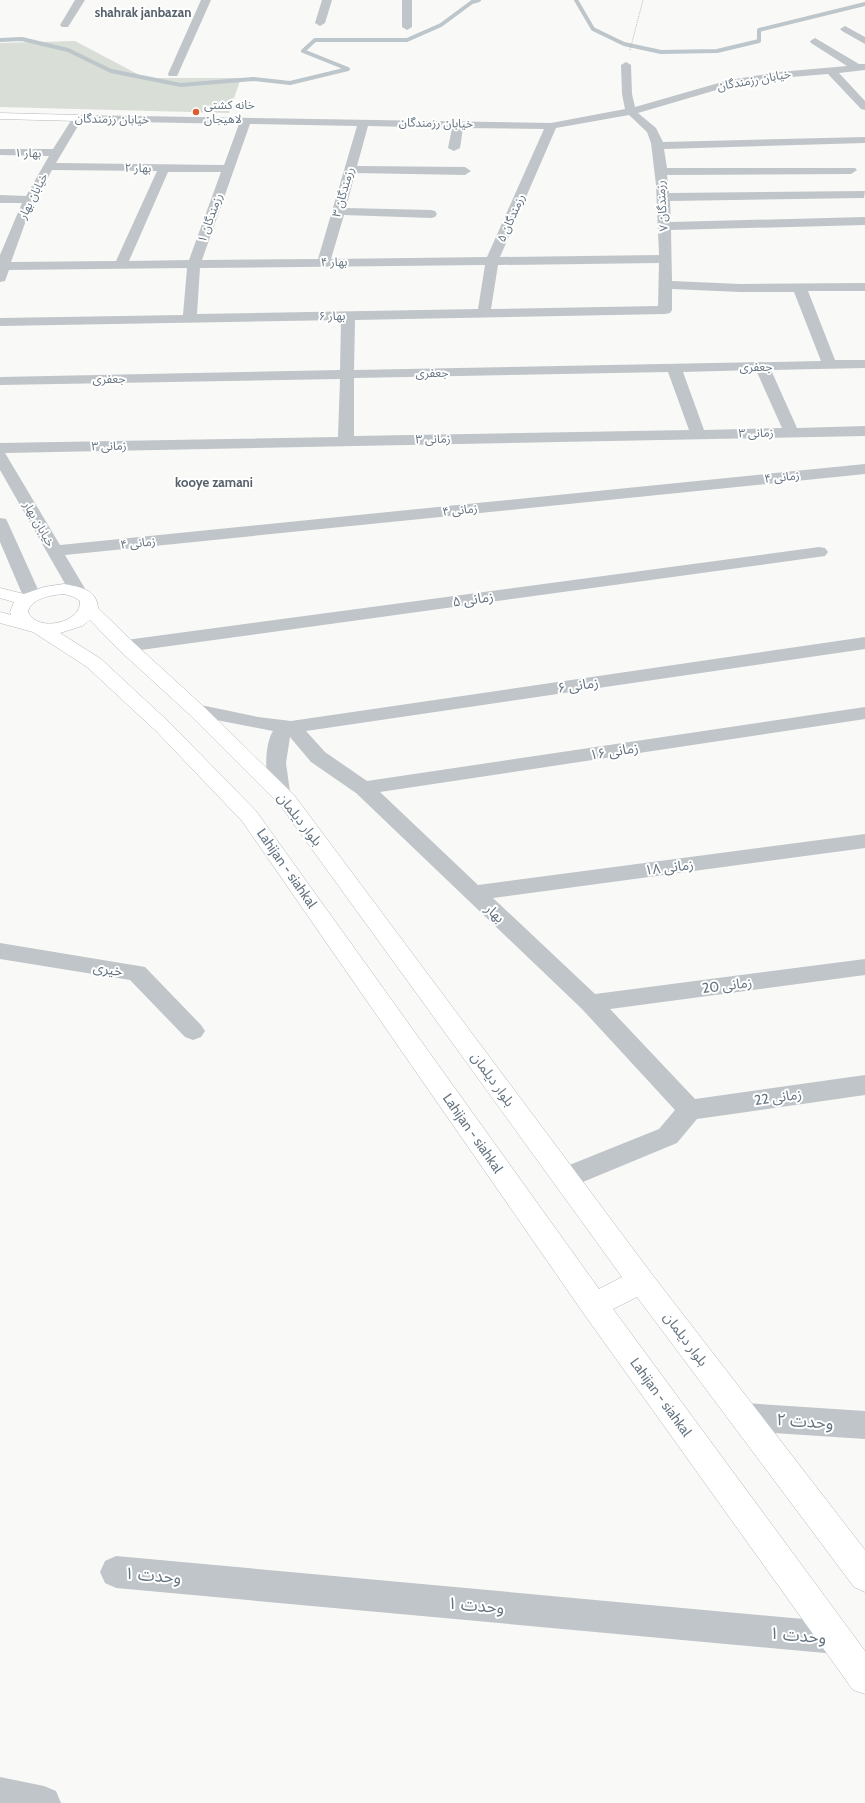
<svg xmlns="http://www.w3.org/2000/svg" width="865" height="1803" font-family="Cabin,'Noto Sans Arabic',sans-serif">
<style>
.green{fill:#d9ded6}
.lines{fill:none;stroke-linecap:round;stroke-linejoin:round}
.stream{stroke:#bcc6cb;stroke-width:4}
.major-casing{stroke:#b4b9bd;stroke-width:1}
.path{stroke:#bbbec1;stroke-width:1;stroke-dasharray:1 1;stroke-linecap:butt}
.minor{fill:#c0c5c9;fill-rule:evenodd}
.major{fill:#fff;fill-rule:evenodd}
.poi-dot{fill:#dd5b32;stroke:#fff;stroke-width:1.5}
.labels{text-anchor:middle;stroke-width:4;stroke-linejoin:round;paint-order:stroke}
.far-street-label{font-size:12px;fill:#657481;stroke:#fff}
.far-poi-label{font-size:12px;fill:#657481;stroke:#fff;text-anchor:start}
.far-neighbourhood-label{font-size:13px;font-weight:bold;fill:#57626c;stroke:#fff}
.street-label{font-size:14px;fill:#657481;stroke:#fff}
.near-street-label{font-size:17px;fill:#657481;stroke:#fff}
</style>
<rect width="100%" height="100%" fill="#f9f9f7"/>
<path class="green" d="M75,41l70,37h96l-12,35 -229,-6v-64z"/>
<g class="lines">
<path class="stream" d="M576,0l17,29 31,15 37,8 56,-1 42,-10v-11l106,-26
M0,40l22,-1 46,11 43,21 70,14 72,-6 37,4 58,-14 -45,-18 12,-11h92l34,-15 31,-23 7,-2"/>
<defs>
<path id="major" d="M0,113l78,2 6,3 -6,3 -78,-2z
M64,584c15,3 33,5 34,24l35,34 70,64 91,89 357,478 214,277v42l-11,-5 -217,-290 -24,12 252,342v43l-12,-4 -269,-376 -342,-493 -86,-90 -69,-64 -54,-35 -33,-9v-11l11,3 -1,-3 4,-10 -14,-4v-10l24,6 20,-7zM64,594l10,3 6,4c2,22 -43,32 -52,11 3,-14 24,-17 36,-18zM90,620l29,30 70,64 91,91 342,472 -23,12 -343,-478 -86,-88 -69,-64 -41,-26 22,-7z"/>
</defs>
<use href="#major" class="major-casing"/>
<path class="path" d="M630,50l13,-50"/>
<path class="minor" d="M75,0h10l-17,27h-6l-2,-2z
M201,0h10l-33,74 -1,2h-8l-1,-2z
M322,0h10l-7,23 -5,3 -5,-3z
M402,0h10v27l-5,3 -5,-3z
M845,26l20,11v7l-23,-13 -2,-2z
M815,38l44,26h6v6l-26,3 26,28v9l-4,-1 -33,-35 -49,4 -49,8 -92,27 18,15 7,14 202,-5v6l-201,6 3,19h188l2,2 -6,4 -184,1 2,18 196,-2 -1,7 -194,3 1,21 194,-5v8l-194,5 1,51 68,3 125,-1v8h-57l27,69h30v8l-94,2 26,58 68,-2v10l-860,17 55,92 805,-81v10l-800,81 22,37 -3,4 -6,1 -6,-1 -72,-126v-27l338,-6 2,-58 -340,6v-8l340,-7 1,-50 -341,6v-8l183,-3 4,-47 -178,2 -4,11 -5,1v-27l22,-52h-22v-8l26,1 23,-40 -49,-1v-6h53l21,-33 4,-1 473,8 74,-14 -3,-15 -1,-29 5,-3 5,3 1,29 3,13 94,-27 50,-8 68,-6 -36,-23 -1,-2zM629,115l18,17 4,11 5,42 3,70 -159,2 56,-129zM81,121l158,3 -15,41 -168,-2zM250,124l107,2 -39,133 -116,1zM368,126l84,2 -4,20 6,3 6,-3 3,-20 81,1 -57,128 -156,2 13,-44 87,3 4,-1 2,-3 -2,-3 -4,-1 -85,-2 9,-35 110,2 6,-4 -6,-4 -108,-1zM52,170l105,1 -41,90 -105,1 17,-47zM168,172h53l-32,88 -60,1zM659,263l-1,43 -167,3 7,-44zM485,265l-7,44 -281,5 3,-46zM672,289l68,3h54l27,69 -467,9 1,-50 310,-6 5,-1 2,-3zM756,370l26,58 -78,2 -21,-58zM668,372l21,58 -335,6v-58z
M0,518l6,1 2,4 33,73 -3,4 -6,1 -6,-1 -3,-4 -23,-54z
M819,547l6,1 3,4 -3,4 -699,96 -7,-2 -2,-4 2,-4 7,-2z
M865,637v12l-559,82 19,21 42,29 498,-74v12l-485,73 98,93 387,-51v14l-372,50 102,96 270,-35v16l-255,34 85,90 170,-24v20l-168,24 -20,24 -111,46 -9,-3 -4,-8 4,-8 102,-41 16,-19 -93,-101 -226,-216 -45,-31 -21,-25 -4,26 4,29 -3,5 -7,2 -7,-2c-9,-14 -9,-53 0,-66l-77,-15 -7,-2 -3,-4 3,-4 7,-2 62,13 33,4z
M0,943l145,24 56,58 4,6 -4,6 -8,3 -8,-3 -55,-57 -130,-21z
M745,1403l120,8v28l-120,-8 -10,-4 -5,-10 5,-10z
M116,1556l720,66 11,5 5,11 -5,11 -11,5 -720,-66 -11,-5 -5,-11 5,-11z
M0,1777l44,9 12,5 5,12h-61z"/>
<use href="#major" class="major"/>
</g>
<circle class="poi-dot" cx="196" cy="112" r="4"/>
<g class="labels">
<g class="far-street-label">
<text transform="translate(754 80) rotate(-10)" y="4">خیابان رزمندگان</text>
<text transform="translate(112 119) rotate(1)" y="4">خیابان رزمندگان</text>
<text transform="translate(436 123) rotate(1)" y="4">خیابان رزمندگان</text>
<text transform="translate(28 153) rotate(1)" y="4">بهار ۱</text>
<text transform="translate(138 168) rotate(1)" y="4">بهار ۲</text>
<text transform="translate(343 192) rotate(-74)" y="4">رزمندگان ۳</text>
<text transform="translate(33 196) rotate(-63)" y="4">خیابان بهار</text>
<text transform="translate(662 206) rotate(-94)" y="4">رزمندگان ۷</text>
<text transform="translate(210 218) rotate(-70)" y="4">رزمندگان ۱</text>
<text transform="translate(511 218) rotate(-66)" y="4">رزمندگان ۵</text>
<text transform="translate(334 262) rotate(-1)" y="4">بهار ۴</text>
<text transform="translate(332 316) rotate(-1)" y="4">بهار ۶</text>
<text transform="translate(756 367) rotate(-1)" y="4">جعفری</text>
<text transform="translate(432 373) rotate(-1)" y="4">جعفری</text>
<text transform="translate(109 379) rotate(-1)" y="4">جعفری</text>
<text transform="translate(756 433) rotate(-1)" y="4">زمانی ۳</text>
<text transform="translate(433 439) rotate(-1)" y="4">زمانی ۳</text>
<text transform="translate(109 446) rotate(-1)" y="4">زمانی ۳</text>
<text transform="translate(782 477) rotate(-6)" y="4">زمانی ۴</text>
<text transform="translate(460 510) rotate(-6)" y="4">زمانی ۴</text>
<text transform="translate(39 524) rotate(60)" y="4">خیابان بهار</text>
<text transform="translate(138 543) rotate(-6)" y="4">زمانی ۴</text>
</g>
<g class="far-poi-label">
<text x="204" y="109">خانه کشتی<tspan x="204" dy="14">لاهیجان</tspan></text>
</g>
<g class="far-neighbourhood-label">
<text x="143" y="17">shahrak janbazan</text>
<text x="214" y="487">kooye zamani</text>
</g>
<g class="street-label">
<text transform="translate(473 599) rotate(-8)" y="5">زمانی ۵</text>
<text transform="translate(578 685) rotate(-8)" y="5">زمانی ۶</text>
<text transform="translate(614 751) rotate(-9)" y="5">زمانی ۱۶</text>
<text transform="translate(300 819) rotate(52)" y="5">بلوار دیلمان</text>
<text transform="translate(669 867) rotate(-7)" y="5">زمانی ۱۸</text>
<text transform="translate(287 868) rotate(55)" y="5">Lahijan - siahkal</text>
<text transform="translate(495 913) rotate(43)" y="5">بهار</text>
<text transform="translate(108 969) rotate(9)" y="5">خیری</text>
<text transform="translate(727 985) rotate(-7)" y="5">زمانی 20</text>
<text transform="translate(493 1079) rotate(54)" y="5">بلوار دیلمان</text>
<text transform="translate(778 1097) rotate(-8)" y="5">زمانی 22</text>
<text transform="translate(473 1133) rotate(55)" y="5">Lahijan - siahkal</text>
<text transform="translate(686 1339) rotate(53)" y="5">بلوار دیلمان</text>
<text transform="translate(661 1397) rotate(54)" y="5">Lahijan - siahkal</text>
</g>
<g class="near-street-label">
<text transform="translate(805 1421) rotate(4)" y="6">وحدت ۲</text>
<text transform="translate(153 1575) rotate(5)" y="6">وحدت ۱</text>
<text transform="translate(476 1605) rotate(5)" y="6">وحدت ۱</text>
<text transform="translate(798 1635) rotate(5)" y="6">وحدت ۱</text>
</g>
</g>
</svg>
